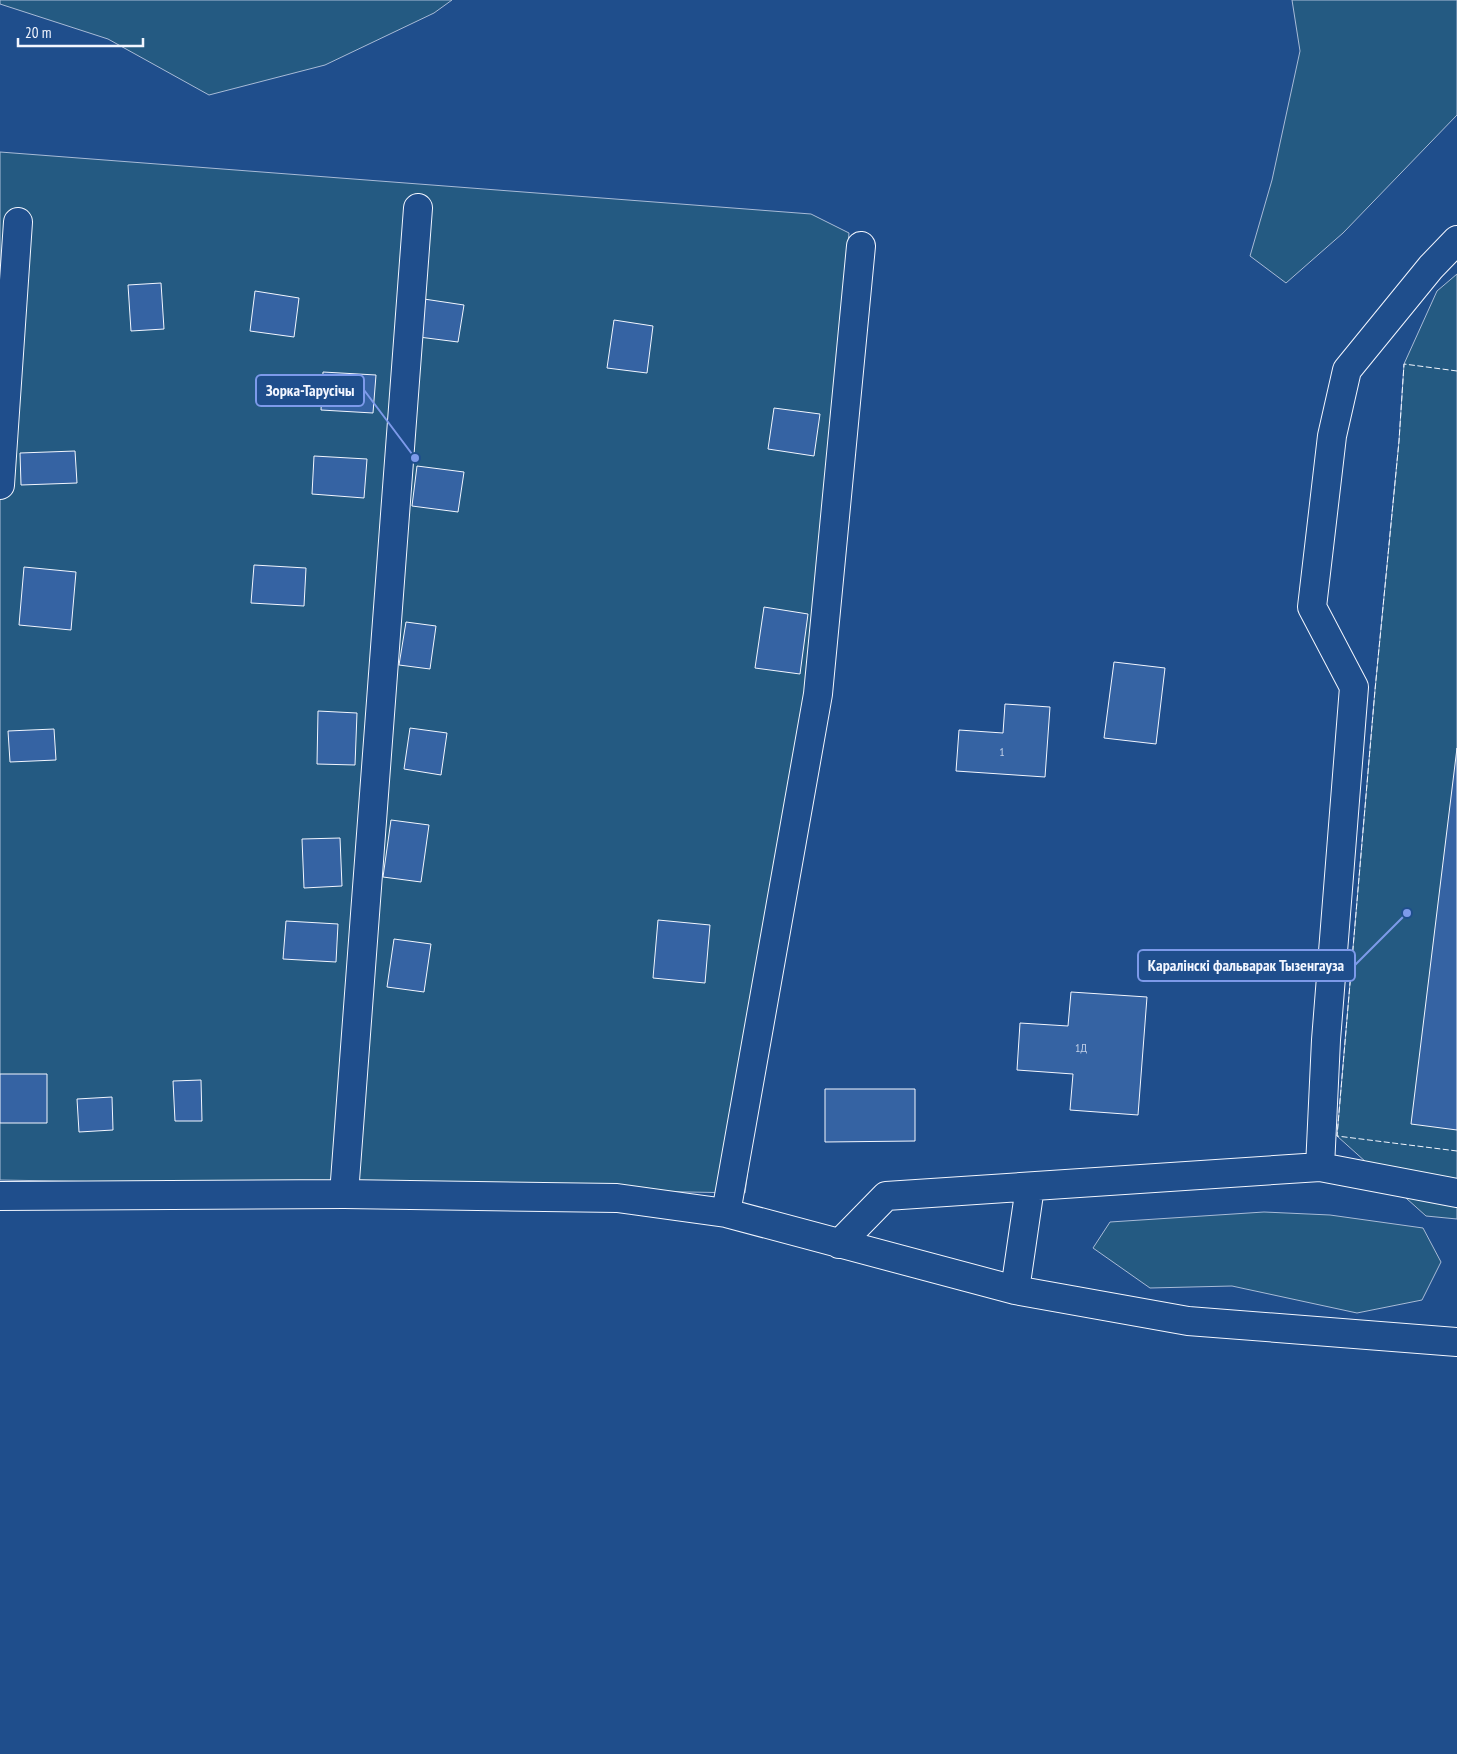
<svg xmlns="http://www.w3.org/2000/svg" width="1457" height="1754" font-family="'PT Sans Narrow',sans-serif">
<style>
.green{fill:#245a82;stroke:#a8bbd7}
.building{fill:#3563a3;stroke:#f2f6ff}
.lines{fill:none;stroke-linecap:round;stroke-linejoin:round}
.minor-casing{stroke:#f2f6ff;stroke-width:30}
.minor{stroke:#1f4e8c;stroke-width:28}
.fence{stroke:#f2f6ff;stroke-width:1;stroke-dasharray:6 2.5;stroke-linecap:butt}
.labels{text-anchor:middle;stroke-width:4;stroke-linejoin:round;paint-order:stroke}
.number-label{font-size:12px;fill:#c3d1e8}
.leader{fill:none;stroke:#7d9aea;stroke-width:2}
.callout-dot{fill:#7d9aea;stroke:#1f4e8c;stroke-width:2}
.callout{fill:#1f4e8c;stroke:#7d9aea;stroke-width:2}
.callout-label{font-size:16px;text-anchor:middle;font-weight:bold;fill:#f2f6ff}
</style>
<rect width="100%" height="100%" fill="#1f4e8c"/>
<path class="green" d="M0,0h452l-18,13 -109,52 -116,30 -101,-56 -108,-35z
M1292,0h165v115l-114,118 -57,50 -36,-27 22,-76 28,-129z
M0,152l811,62 38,19 -39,451 -65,509 -745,-13z
M1457,274v945l-31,-3 -89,-80 38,-446 24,-249 5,-77 33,-73z
M1264,1212l66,3 93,13 18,34 -19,38 -65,13 -125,-27 -82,2 -57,-40 17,-26z"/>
<path class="building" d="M161,283l3,46 -33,2 -3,-46z
M255,291l44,7 -5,39 -44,-6z
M424,299l40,6 -6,37 -39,-5z
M614,320l39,6 -6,47 -40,-5z
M323,372l53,3 -3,38 -52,-3z
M774,408l46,6 -6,42 -46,-7z
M75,451l2,32 -56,2 -1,-32z
M314,456l53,3 -3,39 -52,-4z
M417,466l47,6 -6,40 -46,-6z
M254,565l52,3 -2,38 -53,-3z
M24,567l52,5 -5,58 -52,-5z
M764,607l44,7 -8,60 -45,-6z
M406,622l30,4 -6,43 -31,-4z
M1114,662l51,6 -9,76 -52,-6z
M1005,704l45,3 -5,70 -89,-6 3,-41 44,3z
M318,711l39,2 -2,52 -38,-1z
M410,728l37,5 -6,42 -37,-6z
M54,729l2,31 -46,2 -2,-31z
M1457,748v382l-46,-6z
M391,820l38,5 -8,57 -38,-5z
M340,838l2,48 -38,2 -2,-49z
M658,920l52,5 -5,58 -52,-5z
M286,921l52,3 -2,38 -53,-3z
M394,939l37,5 -7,48 -37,-5z
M1071,992l76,5 -9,118 -68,-5 3,-36 -56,-4 3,-47 48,3z
M0,1074h47v49h-47z
M201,1080l1,41h-27l-2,-40z
M825,1089h90v52l-90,1z
M112,1097l1,33 -34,2 -2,-33z"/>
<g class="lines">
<defs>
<path id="minor" d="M0,485l18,-263
M1320,1167l6,-127 28,-353 -42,-80 20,-171 15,-66 84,-103 26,-27
M344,1194l74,-986
M0,1196l344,-2 273,4 109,15 289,77 173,31 269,21
M726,1213l92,-519 43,-448
M839,1244l47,-48 434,-29 137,26
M1015,1290l15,-103"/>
</defs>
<use href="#minor" class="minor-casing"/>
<use href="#minor" class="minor"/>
<path class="fence" d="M1457,371l-53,-7 -5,77 -24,249 -38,446 120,15"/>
</g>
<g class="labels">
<g class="number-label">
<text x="1002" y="756">1</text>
<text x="1081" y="1052">1Д</text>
</g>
</g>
<path class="leader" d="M415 458L364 390M1407 913L1355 965"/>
<g class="callout-dot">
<circle cx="415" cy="458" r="5"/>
<circle cx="1407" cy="913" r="5"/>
</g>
<g class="callout">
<rect x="256" y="375" width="108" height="31" rx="5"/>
<rect x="1138" y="950" width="217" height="31" rx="5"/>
</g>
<g class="callout-label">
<text x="310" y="396">Зорка-Тарусічы</text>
<text x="1246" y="971">Каралінскі фальварак Тызенгауза</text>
</g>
<path d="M18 38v8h125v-8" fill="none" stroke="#f2f6ff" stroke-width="2.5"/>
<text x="25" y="38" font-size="15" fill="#f2f6ff" stroke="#1f4e8c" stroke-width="4" paint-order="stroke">20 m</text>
</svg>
